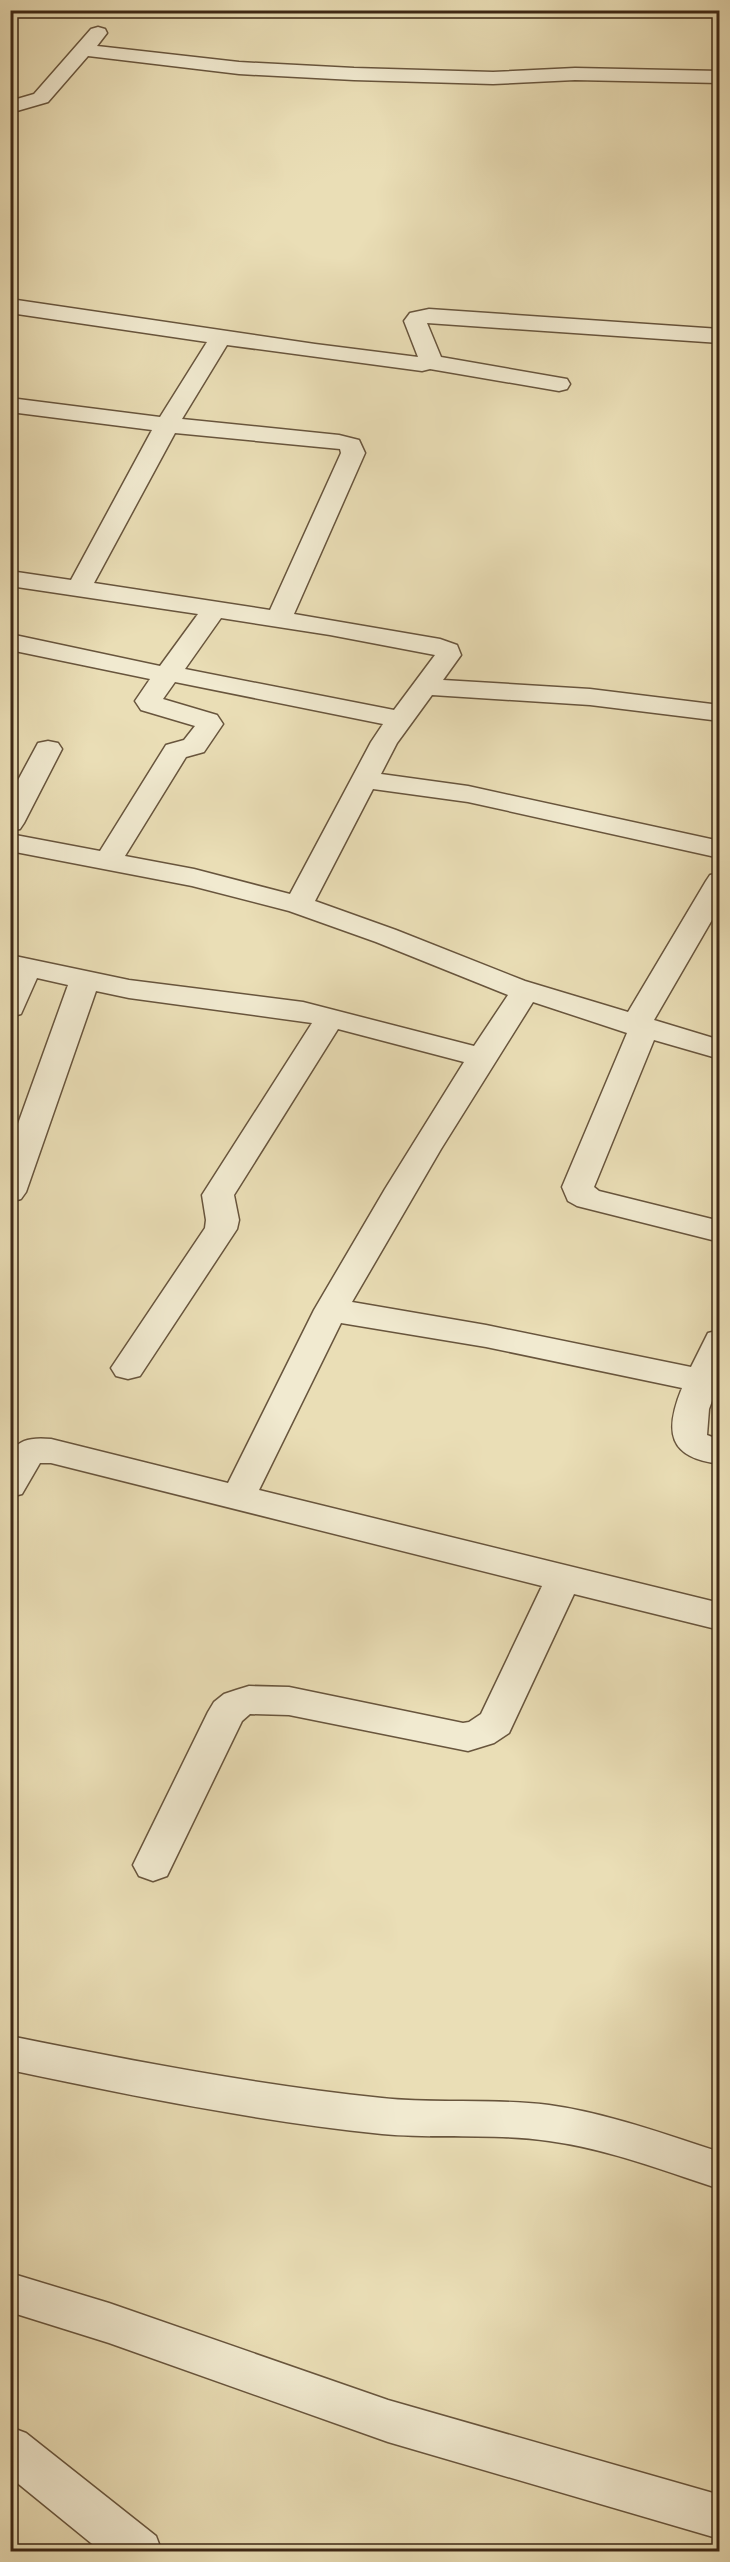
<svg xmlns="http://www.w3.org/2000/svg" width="730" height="2562" font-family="'IM FELL English',serif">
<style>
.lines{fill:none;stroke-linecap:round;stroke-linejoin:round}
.minor-casing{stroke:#68553d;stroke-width:3}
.minor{fill:#f1ead0;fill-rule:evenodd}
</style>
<rect width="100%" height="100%" fill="#eadeb6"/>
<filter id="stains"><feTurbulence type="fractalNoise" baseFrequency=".00333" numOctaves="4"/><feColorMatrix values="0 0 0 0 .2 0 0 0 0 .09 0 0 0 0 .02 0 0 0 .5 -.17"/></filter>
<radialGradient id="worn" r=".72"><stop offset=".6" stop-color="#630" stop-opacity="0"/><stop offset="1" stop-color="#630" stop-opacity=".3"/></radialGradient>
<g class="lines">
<defs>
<path id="minor" d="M98,27l7,2 2,4 -10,13 142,16 115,6 139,4 82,-4 145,3v12l-145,-3 -82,4 -139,-4 -115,-6 -151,-18 -40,46 -38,11v-12l24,-7 57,-65z
M10,299l305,45 103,13 -14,-36 6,-8 19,-4 291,20v14l-293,-20 14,34 126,22 3,5 -3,5 -8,2 -129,-22 -8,2 -195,-26 -45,74 157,16 20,5 6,13 -71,161 146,25 17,6 4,10 -18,25 147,9 130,16v16l-130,-16 -158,-10 -35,48 -16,31 87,12 252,55v17l-252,-56 -95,-13 -58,112 81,29 129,51 103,31 78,-131 4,-6 10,-2v33l-66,114 66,20v19l-66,-19 -60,147 5,4 121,30v21l-143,-36 -9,-5 -6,-14 65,-154 -94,-31 -92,147 -89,153 134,23 205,42 17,-34 12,-3v49l-11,30 -2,26 13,5v24c-52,-6 -56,-32 -38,-76l-196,-41 -145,-24 -82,167 461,113v27l-146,-36 -65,139 -15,10 -26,8 -179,-36 -39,-1 -8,7 -75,155 -14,5 -14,-5 -6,-11 75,-153 6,-10 10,-8 12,-4 13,-4 40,1 174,36 6,-1 12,-8 61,-128 -491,-123h-11l-18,31 -12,3c0,-35 -8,-63 41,-58l177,44 86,-173 71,-121 79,-127 -126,-33 -104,166 5,25 -2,9 -97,147 -12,3 -12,-3 -5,-8 94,-140 1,-8 -4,-25 110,-172 -183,-25 -33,-7 -70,201 -5,7 -11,3v-56l58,-161 -31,-7 -16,36 -11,3v-62l119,25 174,22 171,44 34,-51 -132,-53 -87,-31 -97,-25 -182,-35v-17l90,17 66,-106 18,-5 11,-14 -54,-16 -6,-9 15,-22 -140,-29v-16l150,32 38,-52 -188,-28v-15l61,9 81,-150 -142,-18v-14l150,19 47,-75 -197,-29zM175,433l165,16 1,4 -71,157 -176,-27zM221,618l109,17 105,20 -41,55 -209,-41zM175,682l208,42 -12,18 -81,152 -96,-25 -69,-13 61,-99 18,-5 19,-28 -6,-9 -54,-16z
M48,741l10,2 4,6 -38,74 -4,6 -10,2v-36l28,-52z
M10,2036c123,25 247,49 372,62 55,6 112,0 167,7 58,8 115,29 171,47v37c-56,-18 -112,-40 -171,-48 -54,-8 -112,-2 -167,-7 -125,-13 -249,-38 -372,-64z
M10,2273l99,30 279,97 332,95v44l-332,-97 -279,-99 -99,-31z
M10,2427l16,6 130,103 6,16h-60l-92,-75z"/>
</defs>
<use href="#minor" class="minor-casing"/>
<use href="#minor" class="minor"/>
</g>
<rect width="730" height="2562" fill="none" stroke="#eadeb6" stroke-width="36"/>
<rect x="12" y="12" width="706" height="2538" fill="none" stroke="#3d2715" stroke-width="3"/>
<rect x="18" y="18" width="694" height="2526" fill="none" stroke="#3d2715" stroke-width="1.5"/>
<rect width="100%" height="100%" filter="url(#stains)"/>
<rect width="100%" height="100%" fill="url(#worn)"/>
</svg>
